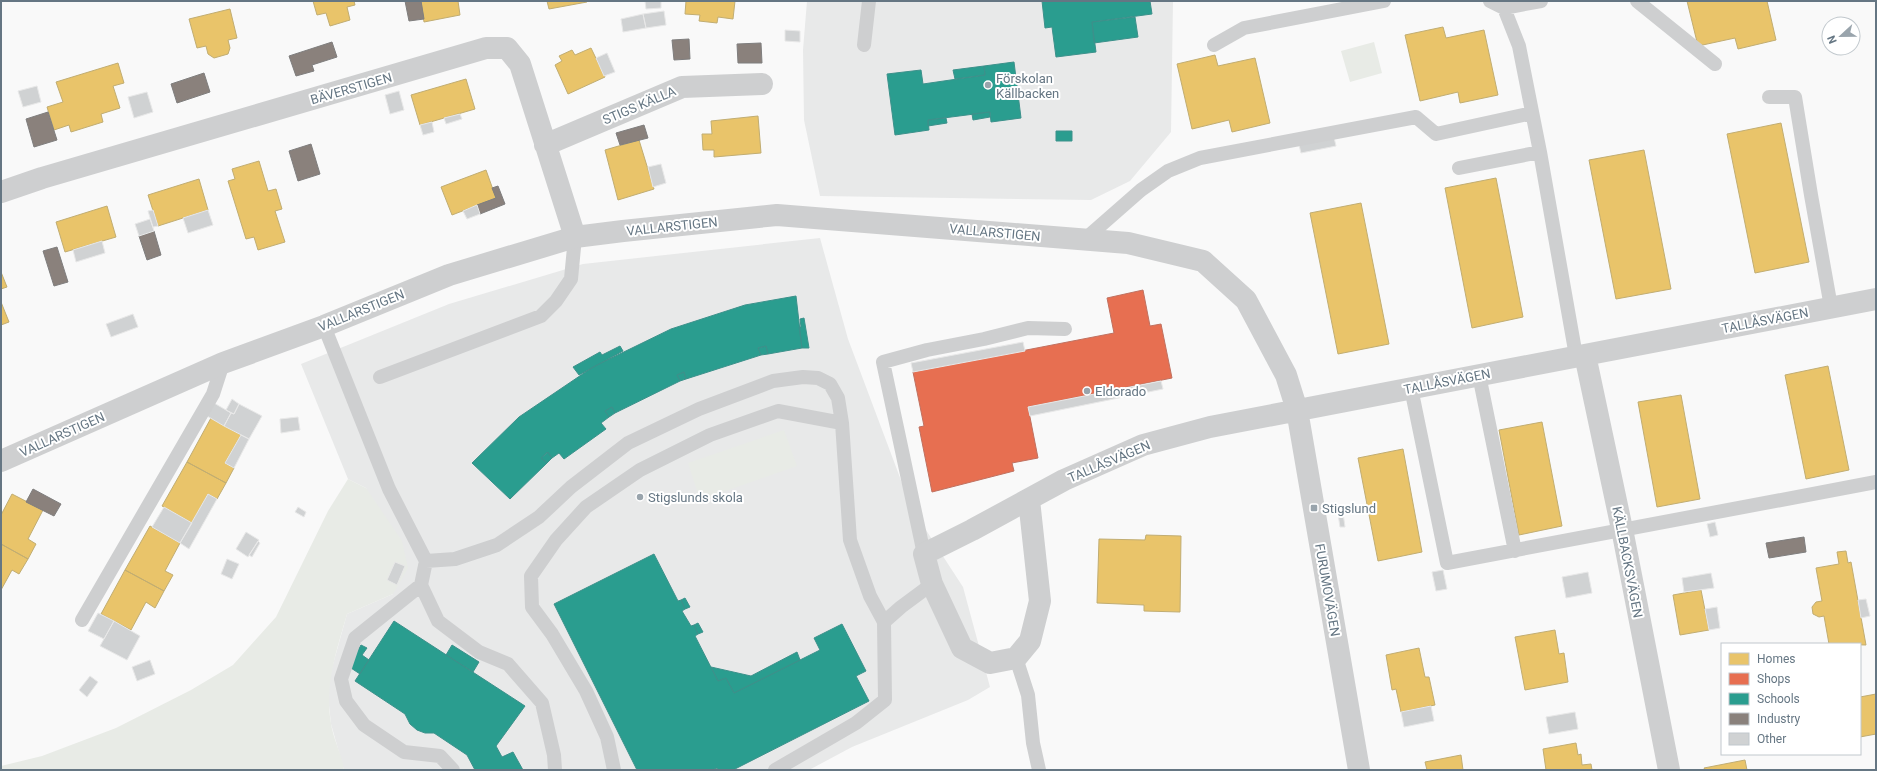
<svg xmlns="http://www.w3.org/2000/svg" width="1877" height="771" font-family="Roboto,sans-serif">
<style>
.built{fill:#e8e9e9}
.green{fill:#e8ebe6}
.homes{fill:#e9c46a;stroke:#c1ad72}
.shops{fill:#e76f51;stroke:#c07160}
.schools{fill:#2a9d8f;stroke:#3c918b}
.industry{fill:#8a817c;stroke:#7f7e7e}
.building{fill:#d0d2d3;stroke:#e8e8e8}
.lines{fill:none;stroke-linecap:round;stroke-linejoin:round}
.service{stroke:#cecfd0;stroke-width:14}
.minor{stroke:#cecfd0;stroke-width:22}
.poi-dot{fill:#99a4ac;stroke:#fff;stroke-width:1.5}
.labels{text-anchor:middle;stroke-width:4;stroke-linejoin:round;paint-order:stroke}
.poi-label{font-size:13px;fill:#657683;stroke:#fff;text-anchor:start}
.street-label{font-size:13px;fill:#657683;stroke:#fff}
</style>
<rect width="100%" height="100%" fill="#f9f9f9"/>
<path class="built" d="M807,1h366l-2,131 -41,49 -39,19 -271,-4 -16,-76 -1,-70z
M820,238l28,101 63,168 52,80 27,100 -22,13 -116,47 -43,23h-465l-13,-46 -3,-28 2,-21 17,-61 46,-20 -27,-106 -18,-9 -47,-115 148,-60 134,-40z"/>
<path class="green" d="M1374,42l8,31 -32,9 -9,-31z
M784,430l13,36 -97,34 -12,-37z
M348,479l18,9 36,53 6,27 -15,26 -46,20c-10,36 -23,71 -16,109 2,16 11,31 13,47h-343v-4l41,-10 74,-28 75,-38 42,-25 43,-48 52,-106z"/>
<path class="homes" d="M313,1h41l1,4 -8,2 3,13 -20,6 -4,-13 -9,2z
M421,1h37l2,14 -36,7z
M547,1h40v1l-38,7z
M686,1h49l-2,18 -15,-2 -1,6 -18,-2 1,-6 -15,-1z
M1687,1h80l9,39 -38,9 -3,-11 -37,8z
M230,9l7,29 -9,2 2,8 -2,6 -14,4 -6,-4 -2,-8 -9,2 -8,-29z
M1443,27l3,11 38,-8 14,65 -38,8 -2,-11 -38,9 -15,-66z
M591,48l14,29 -37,17 -13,-29 7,-4 -3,-5 13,-6 3,5z
M1215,55l3,11 37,-8 15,65 -38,9 -3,-12 -37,9 -15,-65z
M118,63l6,20 -11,3 7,22 -19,6 2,8 -32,10 -2,-7 -15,5 -7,-23 16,-5 -7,-20z
M466,79l9,30 -55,16 -9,-30z
M758,116l3,37 -47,4v-7h-11l-1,-16h10l-1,-13z
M1781,123l28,139 -54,11 -28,-139z
M639,140l15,49 -36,11 -13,-50z
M1644,150l27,139 -55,10 -27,-139z
M259,161l9,30 8,-2 6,20 -7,2 10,31 -27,8 -4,-13 -8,2 -18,-58 7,-2 -3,-10z
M486,170l10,28 -44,17 -11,-28z
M1496,178l27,139 -51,11 -27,-140z
M199,179l9,31 -50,16 -10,-31z
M1361,203l28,141 -51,10 -28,-141z
M107,206l9,31 -51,15 -9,-30z
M1,272l6,15 -6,2z
M1,302l8,20 -8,3z
M1828,366l21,104 -43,9 -21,-104z
M1681,395l19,104 -43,8 -19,-105z
M211,418l30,17 -16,28 9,5 -8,15 -39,-21z
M1542,422l20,104 -43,9 -20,-105z
M1403,449l19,103 -44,9 -20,-103z
M187,462l39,21 -9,16 -9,-5 -16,29 -30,-17z
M12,494l31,16 -15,29 8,5 -8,15 -27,-15v-29z
M150,526l30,17 -15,28 8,4 -9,16 -39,-21z
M1146,535l35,1 -1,76 -36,-1v-6l-47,-2 2,-64 46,1z
M1,544l27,15 -9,15 -7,-4 -11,20z
M1846,551l2,12 3,-1 15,83 -37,-1 -5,-28 -5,1 -6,-3 -1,-7 4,-5 6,-1 -6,-33 23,-4 -2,-12z
M125,570l39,21 -9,17 -9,-6 -15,28 -30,-16z
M1701,590l8,40 -29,5 -7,-40z
M1555,630l4,24 5,-1 4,29 -43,8 -10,-53z
M1419,648l6,29h4l6,28 -34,7 -5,-23 -4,1 -6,-35z
M1876,694v40l-16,3v-40z
M1576,743l2,12 3,-1 1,11 9,-1 1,6h-46l-3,-21z
M1461,755l2,15h-36l-2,-8z
M1745,760l2,10h-42l-1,-2z"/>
<path class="shops" d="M1143,290l7,36 11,-2 11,54 -144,29 10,51 -26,5 2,8 -82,21 -13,-65 5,-1 -11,-54 201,-39 -7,-35z"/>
<path class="schools" d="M1042,1h108l2,13 -60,8 4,30 -40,5 -4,-30 -7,1z
M1135,17l3,20 -44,6 -2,-21z
M1014,62l7,56 -30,4 -1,-10 -62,8 1,10 -34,5 -8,-61 34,-4 2,14 62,-9 -1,-9z
M984,66l1,9 -30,4 -2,-9z
M990,112v5l-17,3 -1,-6z
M946,118l1,5 -19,3v-6z
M1056,131h16v10h-16z
M796,296l6,52 -34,6 -2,-8 -8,2 3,7 -75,24 -2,-7 -7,3 3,6 -65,32 -3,-6 -7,4 4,6 -8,6 5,6 -42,30 -5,-6 -7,5 -5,-6 -6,6 6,5 -37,36 -38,-36 47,-46 74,-50 78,-38 74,-24z
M804,318l5,30h-7l-3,-21h2l-1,-8z
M620,346l3,5 -44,24 -6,-8 27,-15 2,3z
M766,346l2,8 -7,1 -3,-7z
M684,372l2,7 -6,2 -3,-6z
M612,407l3,6 -6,4 -4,-6z
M548,452l4,6 -5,5 -6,-5z
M654,554l24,47 3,-1 4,9 -3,2 9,15 3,-1 4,9 -3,2 23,45 8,-3 8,15 86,-43 -6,-12 28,-14 24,47 -10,5 13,25 -136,69h-15l-1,-2 -5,2h-75l-83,-166z
M685,598l5,9 -5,2 -4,-9z
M394,621l131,85 -29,40 6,11 11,-5 10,18h-48l-8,-15 -33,-22h-9l-8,-3 -7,-6 -5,-10 -50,-33z
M698,623l5,9 -5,2 -4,-9z
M361,645l6,3 -5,7 7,5 -9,14 -12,-8z
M452,645l27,17 -6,10 -27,-17z
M797,652l3,8 -66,33 -8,-15 -8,3 -7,-14 40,9z"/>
<path class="industry" d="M405,1h16l3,18 -15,2z
M689,39l1,20 -16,1 -2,-20z
M332,42l5,15 -25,8 2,6 -18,5 -7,-20z
M761,43l1,20h-24l-1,-19z
M204,73l6,19 -33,11 -6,-19z
M48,112l9,28 -23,7 -8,-28z
M644,125l4,13 -28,7 -4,-12z
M311,144l9,30 -22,7 -9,-30z
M498,186l7,18 -25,10 -3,-9 19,-7 -4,-10z
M154,231l7,24 -14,5 -8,-24z
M57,247l11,35 -14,4 -11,-35z
M33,489l28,15 -7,12 -28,-14z
M1804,537l2,15 -37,6 -3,-15z"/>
<path class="building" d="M645,1h16v7l-15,1z
M664,11l2,14 -20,3 -3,-14z
M643,14l3,14 -23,4 -2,-13z
M785,30l15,1v11l-15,-1z
M607,53l8,19 -11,4 -8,-18z
M37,86l4,16 -18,5 -5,-16z
M399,91l5,19 -14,4 -5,-19z
M147,92l6,20 -19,6 -6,-21z
M460,114l2,5 -16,5 -2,-6z
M432,122l2,10 -11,3 -3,-10z
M1333,133l3,13 -35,7 -3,-12z
M661,164l5,19 -13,4 -5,-20z
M477,205l3,9 -13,5 -4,-8z
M153,210l5,16 -5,1 -5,-16z
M208,210l5,15 -25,8 -5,-15z
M150,219l4,12 -15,5 -4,-12z
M102,241l3,12 -29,9 -3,-12z
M133,314l5,13 -27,10 -5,-13z
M1023,342l2,9 -112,21 -2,-9z
M1161,381l2,8 -133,27 -2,-9z
M232,399l7,5 -5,10 -8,-4z
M214,403l17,10 -7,13 -17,-10z
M239,404l23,12 -13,23 -25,-13 7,-13 3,1z
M298,417l2,13 -19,3 -1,-14z
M241,435l8,4 -15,29 -9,-5z
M208,494l9,5 -28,50 -9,-6z
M164,507l28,16 -12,20 -28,-16z
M298,507l8,5 -2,5 -9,-5z
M1343,513l2,14h-5l-2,-13z
M1715,522l3,13 -8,2 -3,-13z
M246,532l13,8 -11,17 -12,-8z
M258,541l2,2 -8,14 -3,-2z
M227,559l12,5 -7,15 -11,-5z
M395,562l10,4 -8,19 -10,-5z
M1443,570l4,19 -11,2 -4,-19z
M1588,572l4,21 -26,5 -4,-21z
M1711,573l3,15 -30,4 -2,-14z
M1866,599l4,17 -9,2 -3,-18z
M1717,607l3,21 -11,2 -4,-21z
M98,613l16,8 -10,18 -16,-8z
M114,621l26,15 -13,24 -27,-14z
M150,660l5,14 -18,7 -5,-14z
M90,676l8,6 -11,15 -8,-7z
M1431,706l3,15 -30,6 -3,-15z
M1575,712l3,17 -29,5 -3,-17z"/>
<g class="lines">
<path class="service" d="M1490,1l14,7 15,38 21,106
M1502,1l2,7 37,-7
M1637,1l78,63
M864,45l5,-44
M1214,45l30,-17 140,-27
M1769,97h26l16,98 20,112
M1459,168l81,-16 36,204
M1084,240l57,-50 27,-19 32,-13 216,-41 20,17 96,-21
M324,326l65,163 37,72 -5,24 17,36 41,31 29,12 34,39 12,52 1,15
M1479,375l36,176
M380,377l161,-61 15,-15 15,-22 4,-42
M1411,388l36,175 429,-81
M924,554l-41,-192 44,-12 57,-11 44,-11 37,1
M426,561l29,-2 42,-14 42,-28 32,-30 57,-44 71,-34 74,-28 30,-4 15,1 12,6 8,14 4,25
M421,585l-66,53 -14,41 5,22 18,24 40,27 36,4 13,14
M82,620l131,-226 10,-31
M1016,658l12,37 5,48 6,27
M614,770l-7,-33 -21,-46 -34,-57 -20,-27 -1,-31 25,-36 30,-33 54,-37 70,-35 68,-24 64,12 8,117 20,56 14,26
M775,770l81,-47 29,-23 -1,-78 17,-15 31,-23"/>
<path class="minor" d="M545,145l137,-58 80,-3
M1,192l41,-14 444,-130h21l13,16 55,173
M1585,355l37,174 47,241
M1,461l222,-98 101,-37 125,-51 126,-38 48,-6 154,-16 351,28 75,18 43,39 40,75 11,35 62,360
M1029,500l11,101 -10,40 -14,17 -26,5 -28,-15 -30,-64 -8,-30 48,-24 92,-50 79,-35 67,-18 666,-128"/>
</g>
<g class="poi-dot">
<circle cx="988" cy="85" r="4"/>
<circle cx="1087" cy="391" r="4"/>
<circle cx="640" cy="497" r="4"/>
<rect x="1310" y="504" width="8" height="8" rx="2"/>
</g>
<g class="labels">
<g class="poi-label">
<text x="996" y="83">Förskolan<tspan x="996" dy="15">Källbacken</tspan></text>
<text x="1095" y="396">Eldorado</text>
<text x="648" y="502">Stigslunds skola</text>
<text x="1322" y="513">Stigslund</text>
</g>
<g class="street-label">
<text transform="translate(351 88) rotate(-16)" y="5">BÄVERSTIGEN</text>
<text transform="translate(639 105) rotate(-23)" y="5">STIGS KÄLLA</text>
<text transform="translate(672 226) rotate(-6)" y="5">VALLARSTIGEN</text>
<text transform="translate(995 232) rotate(5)" y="5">VALLARSTIGEN</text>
<text transform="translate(361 310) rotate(-22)" y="5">VALLARSTIGEN</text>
<text transform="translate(1765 320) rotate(-11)" y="5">TALLÅSVÄGEN</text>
<text transform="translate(1447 381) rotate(-11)" y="5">TALLÅSVÄGEN</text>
<text transform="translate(62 434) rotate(-24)" y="5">VALLARSTIGEN</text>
<text transform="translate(1109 461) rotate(-23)" y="5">TALLÅSVÄGEN</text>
<text transform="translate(1628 562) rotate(79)" y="5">KÄLLBACKSVÄGEN</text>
<text transform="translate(1328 590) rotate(80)" y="5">FURUMOVÄGEN</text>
</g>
</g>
<rect width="1877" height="771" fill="none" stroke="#657683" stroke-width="4"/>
<rect x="1721" y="643" width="140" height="112" fill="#ffffff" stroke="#c1c8cd"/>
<rect x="1729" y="653" width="20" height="12" fill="#e9c46a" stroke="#c1c8cd"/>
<text x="1757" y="663" font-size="12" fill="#657683">Homes</text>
<rect x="1729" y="673" width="20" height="12" fill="#e76f51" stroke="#c1c8cd"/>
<text x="1757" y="683" font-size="12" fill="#657683">Shops</text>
<rect x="1729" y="693" width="20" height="12" fill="#2a9d8f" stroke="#c1c8cd"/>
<text x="1757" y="703" font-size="12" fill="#657683">Schools</text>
<rect x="1729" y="713" width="20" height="12" fill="#8a817c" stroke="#c1c8cd"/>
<text x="1757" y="723" font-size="12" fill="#657683">Industry</text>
<rect x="1729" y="733" width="20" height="12" fill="#d0d2d3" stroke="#c1c8cd"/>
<text x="1757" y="743" font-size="12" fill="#657683">Other</text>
<g transform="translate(1841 36) rotate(248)"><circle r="19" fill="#ffffff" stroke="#c1c8cd"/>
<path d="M0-3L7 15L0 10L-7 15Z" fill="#99a4ac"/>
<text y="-6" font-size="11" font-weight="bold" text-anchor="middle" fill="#657683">N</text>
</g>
</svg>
